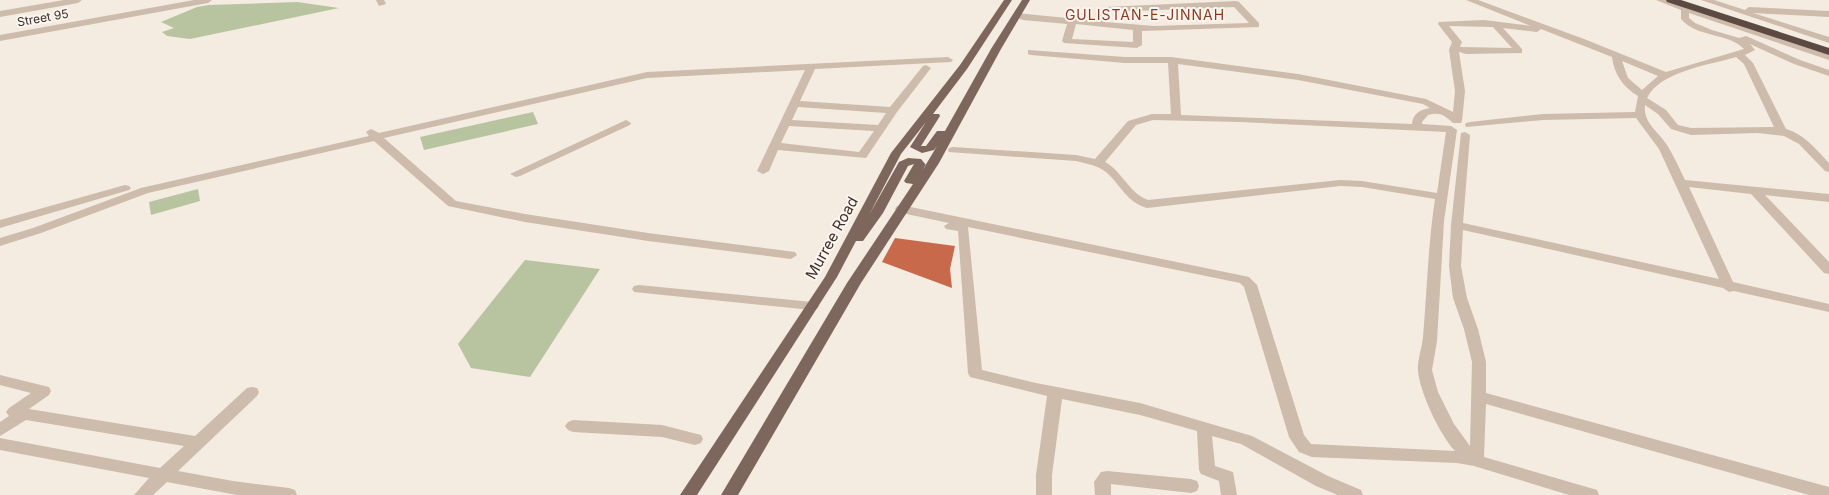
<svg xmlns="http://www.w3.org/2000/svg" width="1829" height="495" font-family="Inter,sans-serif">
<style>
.green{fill:#b8c4a0}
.building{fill:#c8694b}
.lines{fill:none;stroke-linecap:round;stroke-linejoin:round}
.minor{fill:#cdbbac;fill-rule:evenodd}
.major{fill:#7d675c;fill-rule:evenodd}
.highway{fill:#5c4a42;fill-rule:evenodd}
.labels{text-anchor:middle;stroke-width:4;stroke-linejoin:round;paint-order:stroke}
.far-street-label{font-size:12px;fill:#3b302b;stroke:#fbf5ee}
.far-neighbourhood-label{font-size:14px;letter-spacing:1px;fill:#8c3b22;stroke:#fbf5ee}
.street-label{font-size:15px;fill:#3b302b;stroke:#fbf5ee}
</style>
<rect width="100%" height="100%" fill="#f4ebe1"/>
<path class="green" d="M297,2l42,6 -149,31 -23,-3 -5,-4 12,-4 -13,-6 36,-15 12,-2z
M533,112l5,12 -114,26 -4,-13z
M198,189l2,12 -49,14 -2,-13z
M525,260l75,9 -70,108 -59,-9 -13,-24z"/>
<path class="building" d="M895,238l60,8 -5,23 2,19 -70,-26z"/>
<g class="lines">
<path class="minor" d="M64,0h18l-4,3 -78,14v-6z
M194,0h18l-4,3 -208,38v-6z
M376,0h8l2,4 -7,2z
M1466,0h12l106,39 82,33 78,-23c-17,-17 -47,-11 -63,-30v-9l-25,-10h12l161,54v6l-140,-47v5l6,5 17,7 27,8 7,-2 54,24 29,10v6l-35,-12 -44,-20 5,6 -10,5 8,8 33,66c18,5 30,20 43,34v9l-4,-1 -26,-27 -15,-8 -26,-3 -67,2 -20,-6 -13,-15 -13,-9c-2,18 13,26 22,40 7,11 12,23 18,35l144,14v8l-64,-7 64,67v12l-5,-1 -73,-79 -62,-7 44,95 96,22v8l-95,-21 -5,1 -6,-4 -260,-58 -2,36 6,32 11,31 8,33v31l343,94v8h-20l-323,-91 -2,53 113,33 2,5h-30l-95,-29 -17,-3 -145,-6 -13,-5 -10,-15 -45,-150 -4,-4 -272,-56 14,143 54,13 104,20 112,33 76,40 33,14 2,5h-25l-22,-9 -75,-42 -29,-8 3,30 18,6 4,23h-16l-2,-14 -18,-7 -2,-4 -2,-39 -57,-16 -78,-16 -10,76v20h-16v-20l11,-79 -77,-19 -2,-4 -10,-142 -12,-2 -2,-3 5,-3 -52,-11 -2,-3 2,-3 4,-1 348,72 8,8 47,150 7,9 144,7c-15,-16 -35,-58 -37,-80 -1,-10 4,-23 5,-34 4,-46 5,-92 12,-138l-73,-12 -22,-1 -193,22c-21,-6 -26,-23 -41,-36 -9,-7 -19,-8 -30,-11l-127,-9 -1,-2 1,-2 4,-1 123,8 19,4 33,-38 24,-7h19l-3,-51h-43l-94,-8 -3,-1v-4l97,7h46l127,17 128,25 27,13 2,-21 -6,-41 3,-8 -14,-18 1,-2 45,-2 47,6zM1449,26l44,1 19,21 -52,-1 2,-5zM1503,28l34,4 4,-3 71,28c2,17 11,30 26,39l-3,16 -92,2 -73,8 -4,1 -1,2 1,2 77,-7 93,-2 23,31 60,130 -256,-56 7,-88 -5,-3 -4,1 -10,92 -2,41 4,32 11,31 8,33 -2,84 -16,-22 -16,-32 -6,-22 5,-29 7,-120 13,-91 -6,-4 -29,-2v-2l6,-7c12,-3 16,0 25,8h8l1,-2 3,-30 -6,-39 7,2 56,-1v-4zM1736,57l8,7 30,63 -83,1 -13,-3 -12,-15 -19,-12c13,-27 63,-33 89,-41zM1622,61l36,15 -16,14 -14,-12zM1178,64l120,16 125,24 7,4c-10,2 -17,5 -18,16l-231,-9zM1153,120l87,2 206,10 -9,61 -75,-12 -22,-1 -192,20c-19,-7 -26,-29 -43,-38l31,-37z
M1701,0h13l31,10 4,-3 80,4v6l-76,-4 76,24v6z
M1236,1l3,1 20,21v4l-117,4v14l-5,3 -73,-5 -2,-2 5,-17 -44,-4 -11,-4 4,-3 81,8 4,-11 4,-3zM1234,7l15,16 -95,3 -49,-4 3,-10zM1076,24l57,6v12l-61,-3z
M948,57l5,3 -2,2 -136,7 -15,32 90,6 33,-41 3,-1 5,3 -34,44 -31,46 -88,-8 -9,21 -6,3 -6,-3 48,-101 -158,8 -263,60 72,63 69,13 123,19 147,19 2,3 -6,4 -143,-18 -123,-19 -77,-16 -74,-65 -226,52 -107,40 -41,13v-8l33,-10 108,-40 228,-52 -3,-4 5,-3 8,4 268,-61zM798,107l88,6 -8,12 -86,-5zM789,126l85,5 -15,21 -78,-9z
M626,120l5,3 -1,2 -110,51 -4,1 -6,-3z
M125,185l4,1 2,2 -2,2 -129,38v-8z
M639,285l173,17 5,1 2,3 -2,3 -5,1 -178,-18 -2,-3 2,-3z
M0,375l49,12 2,4 -2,4 -20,14 166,27 52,-48 5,-1 5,1 2,4 -2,4 -79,75 55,10 56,7 6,2 2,5h-60l-70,-13 -14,13h-19l15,-17 -149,-28v-12l160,30 24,-22 -158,-26 -26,16v-14l9,-6 -3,-4 3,-4 22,-15 -31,-8z
M573,420l89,5 39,10 2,4 -2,4 -6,2 -33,-8 -89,-5 -5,-2 -3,-4 3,-4z
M1107,471l84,8 6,2 2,5 -2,5 -6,2 -80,-9v11h-16l-1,-13 7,-10z"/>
<path class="major" d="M1004,0h8l-45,69 -34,45h6l1,2 -19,30h5l11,-15h8l46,-82 31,-49h8l-29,49 -62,114 -78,120 -123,212h-17l126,-212 66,-99 -7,-1 -2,-2 10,-17 -6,2 -25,47 -20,28h-7l-19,36 -140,218h-17l145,-218 66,-124 69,-88zM926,122l-16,25 12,6 12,-3 3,-4 -15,25 4,-6 -5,-6 -13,-1 -9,4 -30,53 32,-61z"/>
<path class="highway" d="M1666,0h15l148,48v7l-162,-53z"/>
</g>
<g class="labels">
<g class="far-street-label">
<text transform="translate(43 18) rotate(-10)" y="4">Street 95</text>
</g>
<g class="far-neighbourhood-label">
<text x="1145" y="20">GULISTAN-E-JINNAH</text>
</g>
<g class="street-label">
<text transform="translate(832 238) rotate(-61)" y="5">Murree Road</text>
</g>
</g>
</svg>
